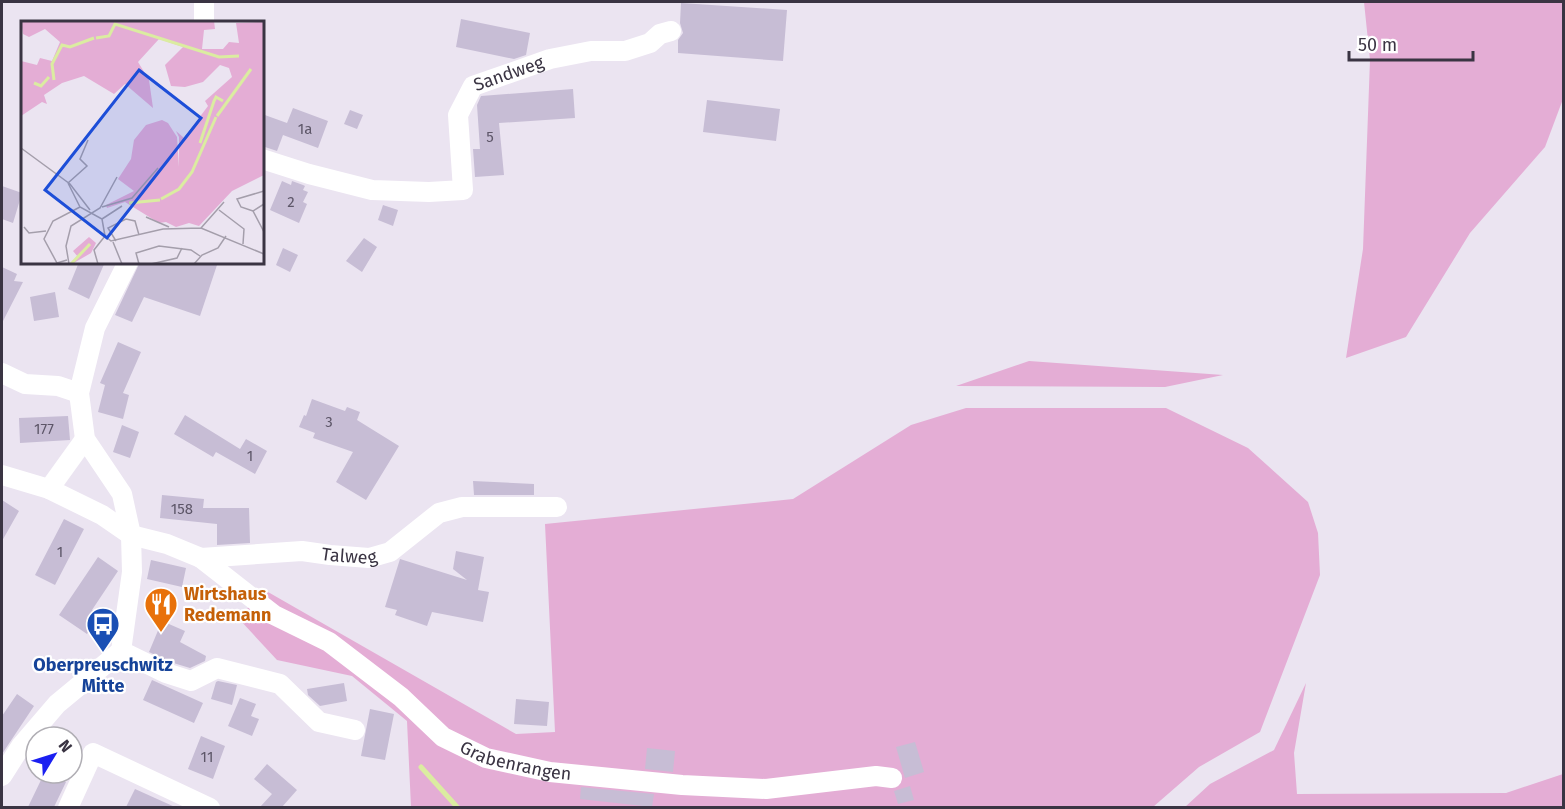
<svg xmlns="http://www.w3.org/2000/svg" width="1565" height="809" font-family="'Fira Sans',sans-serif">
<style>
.green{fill:#e4add5}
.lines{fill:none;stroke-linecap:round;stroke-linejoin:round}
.stream{stroke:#dbeca1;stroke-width:5}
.building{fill:#c7bdd5}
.minor{stroke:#fff;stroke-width:20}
.labels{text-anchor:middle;stroke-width:4.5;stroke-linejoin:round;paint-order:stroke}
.number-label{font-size:15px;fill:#5d5668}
.street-label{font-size:18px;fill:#3a3443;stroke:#fff}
.food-label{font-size:18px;font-weight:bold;fill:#c56008;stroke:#fff;text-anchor:start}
.transit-label{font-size:18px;font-weight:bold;fill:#164399;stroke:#fff}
.inset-river{fill:none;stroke:#dbeca1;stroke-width:3}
.inset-road{fill:none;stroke:#a49eab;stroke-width:1.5}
.view{fill:#1d4ed8;fill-opacity:0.15;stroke:#1d4ed8;stroke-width:3}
.inset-edge{fill:none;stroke:#3a3443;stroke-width:3}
</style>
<rect width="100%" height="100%" fill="#ebe4f1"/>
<path class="green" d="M1364,2h199v97l-18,48 -75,86 -64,104 -60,21 17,-109 7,-189z
M1029,361l194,14 -58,12 -209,-1z
M966,408h200l82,40 60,54 10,31 2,42 -60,157 -61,35 -46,40h-742l-4,-86 -55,-45 -75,-16 -37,-40 21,-32 255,146 39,-2 -10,-208 248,-25 118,-74z
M1306,683l-12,70 3,41 209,-1 57,-19v33h-378l25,-23 64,-34z"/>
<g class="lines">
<path class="stream" d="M421,767l37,41"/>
</g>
<path class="building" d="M681,3l106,7 -4,51 -105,-8v-13l5,-7 -3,-10z
M461,19l69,14 -4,22 -12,4 -58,-12z
M573,89l2,29 -76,5 5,52 -29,2 -2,-28h7l-3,-44 4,-9z
M707,100l73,9 -4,32 -73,-9z
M293,108l35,13 -10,27 -35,-13 -6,16 -15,-5v-32l25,9z
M350,110l13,5 -6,14 -13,-5z
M282,181l9,4 1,-4 11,4 2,1 -2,4 5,2 -5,10 4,2 -8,19 -29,-13z
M2,186l20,7 -9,30 -11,-4z
M383,205l15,5 -5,16 -15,-6z
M364,238l13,9 -15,25 -16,-11z
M283,248l15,7 -8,17 -14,-7z
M79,262h26l-16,37 -21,-10z
M140,262h78l-18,54 -56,-19 -12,25 -17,-7z
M2,267l15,7 -3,7 9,1 -21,41z
M55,292l4,25 -25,4 -4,-24z
M118,342l23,10 -18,41 6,2 -6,24 -25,-7 7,-27 -5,-2z
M312,399l33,12 2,-4 13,5 -3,8 42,26 -33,54 -30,-18 17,-30 -40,-14 2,-5 -16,-6 5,-12 2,1z
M185,415l55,34 6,-10 21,12 -12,23 -39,-22 -3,5 -39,-23z
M68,416l2,24 -50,3 -1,-25z
M122,425l17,7 -9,26 -17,-6z
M473,481l61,3v11h-60z
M162,495l42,4 -1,9h46l1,35 -33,2v-21l-57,-6z
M2,500l17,11 -17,30z
M64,519l20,10 -29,56 -20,-10z
M456,551l28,6 -6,33 11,2 -6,30 -51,-10 -5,14 -32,-11 2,-5 -12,-3 15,-48 67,21 -14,-11z
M98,557l20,14 -26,39 7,5 -12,19 -28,-19z
M151,560l35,8 -4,19 -35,-8z
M162,621l23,10 -5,11 26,14 -1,5 -15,7 -20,-6 -21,-10z
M152,680l51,23 -9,20 -51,-23z
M218,681l19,4 -5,20 -21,-6 5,-17z
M344,683l3,18 -27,5 -12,-11 -1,-6z
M17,694l17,12 -32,48v-38z
M240,698l16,6 -5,12 8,3 -7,17 -24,-10z
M516,699l33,3 -2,24 -33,-2z
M370,709l24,5 -9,46 -24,-4z
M201,736l24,10 -12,33 -25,-10z
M915,742l9,30 -19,6 -9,-31z
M647,748l28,3 -2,21 -28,-3z
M267,764l30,26 -15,17h-22l12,-13 -18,-15z
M53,776l13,6 -12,25h-26l13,-27 9,3z
M910,786l4,14 -16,4 -4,-13z
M581,787l73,7 -2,13 -72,-8z
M135,789l40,18h-49z"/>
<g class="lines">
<g class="minor">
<path d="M204,2v20"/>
<path id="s1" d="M262,159l47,15 63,16 57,2 34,-2 -5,-75 15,-29 77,-27 41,-8h34l25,-8 10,-9 11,-3"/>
<path d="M2,373l23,11 33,2 21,7"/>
<path id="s2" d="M2,475l47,14 53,26 29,20 36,9 34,14 101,-7 28,4 39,3 21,-6 49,-39 23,-6h95"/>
<path d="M49,489l36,-50"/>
<path id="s3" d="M201,558l73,57 55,27 72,55 42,40 43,21 64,14 132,13 84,4 110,-13 16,2"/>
<path d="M121,651l45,22 25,8 26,-13 63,16 39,38 36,8"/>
<path d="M2,776l19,-30 36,-42 64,-53 11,-79 -1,-37 -9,-41 -37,-55 -6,-46 16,-65 33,-66"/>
<path d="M68,808l25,-55 117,55"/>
</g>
</g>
<defs>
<symbol id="restaurant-pin" viewBox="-11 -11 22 30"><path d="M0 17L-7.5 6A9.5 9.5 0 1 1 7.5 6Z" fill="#e8710a" stroke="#fff"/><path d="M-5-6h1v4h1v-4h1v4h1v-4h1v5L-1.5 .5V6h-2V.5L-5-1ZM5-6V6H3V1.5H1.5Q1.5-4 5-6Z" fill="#fff"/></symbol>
<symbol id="bus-pin" viewBox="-11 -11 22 30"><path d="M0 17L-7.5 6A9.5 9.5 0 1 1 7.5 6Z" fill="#1a4fb4" stroke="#fff"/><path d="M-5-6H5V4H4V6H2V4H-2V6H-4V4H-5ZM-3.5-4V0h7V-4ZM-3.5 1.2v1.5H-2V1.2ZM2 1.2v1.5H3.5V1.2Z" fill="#fff"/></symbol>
</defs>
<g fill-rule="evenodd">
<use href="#restaurant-pin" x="142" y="585" width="38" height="52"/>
<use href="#bus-pin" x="84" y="605" width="38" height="52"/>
</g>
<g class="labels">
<g class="number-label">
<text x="305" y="134">1a</text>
<text x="490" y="142">5</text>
<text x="291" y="207">2</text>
<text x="329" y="427">3</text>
<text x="44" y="434">177</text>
<text x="250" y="461">1</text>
<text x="182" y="514">158</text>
<text x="60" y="557">1</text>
<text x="207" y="762">11</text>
</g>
<g class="street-label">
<text dy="6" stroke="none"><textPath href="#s1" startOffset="351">Sandweg</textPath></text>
<text dy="6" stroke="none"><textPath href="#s2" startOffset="366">Talweg</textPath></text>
<text dy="6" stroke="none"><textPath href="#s3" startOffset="380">Grabenrangen</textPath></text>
</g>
<g class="food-label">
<text x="184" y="600">Wirtshaus<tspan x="184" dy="21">Redemann</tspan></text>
</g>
<g class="transit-label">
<text x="103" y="671">Oberpreuschwitz<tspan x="103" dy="21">Mitte</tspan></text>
</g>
</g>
<g transform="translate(21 21)">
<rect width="243" height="243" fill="#ebe4f1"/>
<path d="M0,0h193l1,8 -11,1 -2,19h21l6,-7 10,1 -3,-20 28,-1v153l-32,16 -33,35 -10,-3 -13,4 -10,-5 -7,1 -34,-21 -18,6 -1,-3 28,-14 -16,-12 13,-20 3,-19 12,-15 16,-5 6,3 9,14 2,30v-30l-3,-6 8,7 24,-32 -3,-5 27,-24 -3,-9 -9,-3 -17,17 -18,5 -14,-1 -6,-21 18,-18 -24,-8 -21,23 11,18 4,28 -28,-24 -11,10 -30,-18 -22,7 -18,12 3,9 -5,-2 -21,14v-55l16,4 3,-7 12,3 8,-19 -15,-13 -16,8 -6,-3zM68,216l7,6 -5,10 -19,11 6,-7 -5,-6z" fill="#e4add5"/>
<path class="inset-river" d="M75,17l13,-2 6,-12 104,33 20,-1M33,59l-2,-16 10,-19 8,2 24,-9M13,62l7,3 8,-9M196,95l34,-47M179,122l14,-42 2,-4 7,4M140,178l18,-10 13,-17 24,-55M108,182l31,-3M50,243l19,-20"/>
<path class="inset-road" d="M0,127l49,36 20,26M47,162l12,24 22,12 3,17 6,5 52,-12 38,-1 63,26M47,162l19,-17 -7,-7 8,-19M243,183l-11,7 11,21M81,186l30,-9 26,-30M198,189l25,19 -1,15M232,190l-12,-4 -4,-8 27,-8M125,196l23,10M81,198l20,-13M3,206l5,6 17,-2M180,207l23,-26M95,220l-8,-13 18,-9 9,2 4,14M92,221l9,22M46,239l-10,3 -13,-24 9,-18 27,-14M48,243l-3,-18 5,-20 29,-18 17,-31M77,243l-4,-14 11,-14M118,243l-3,-11 23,-7 32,4 9,6M130,243l26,-6 5,-10M173,243l8,-9 16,-7 8,-12"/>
<path class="view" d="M118,49l62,48 -94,120 -62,-48z"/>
<rect width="243" height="243" class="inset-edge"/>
</g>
<rect width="1565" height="809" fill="none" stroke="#3a3443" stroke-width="6"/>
<g transform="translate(54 755) rotate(52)"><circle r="28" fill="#ffffff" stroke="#b0aeb4" stroke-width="1.5"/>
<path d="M0-4.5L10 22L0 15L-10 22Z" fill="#1b20f1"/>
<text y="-9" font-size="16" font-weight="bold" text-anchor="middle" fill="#3a3443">N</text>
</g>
<path d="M1349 51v9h124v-9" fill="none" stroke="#3a3443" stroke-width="3"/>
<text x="1358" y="51" font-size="18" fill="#3a3443" stroke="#ffffff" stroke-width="4.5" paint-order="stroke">50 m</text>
</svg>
